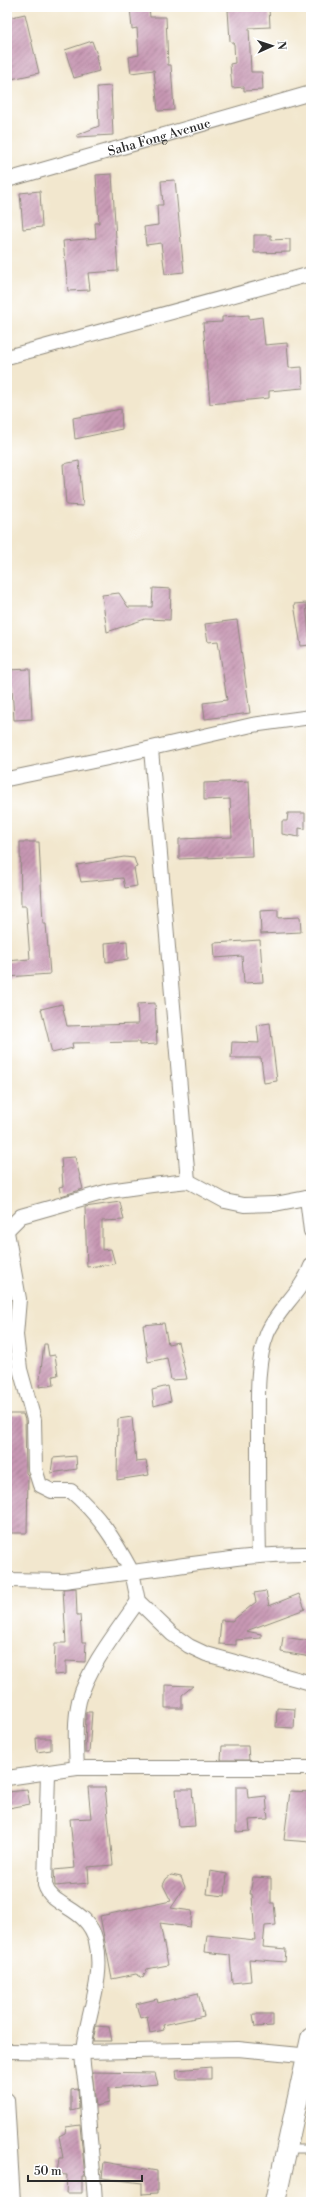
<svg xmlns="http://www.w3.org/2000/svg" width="318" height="2209" font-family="'Libre Bodoni',serif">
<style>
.building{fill:url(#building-hatch)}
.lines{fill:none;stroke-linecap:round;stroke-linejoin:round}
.lane-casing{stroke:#8e897c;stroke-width:9}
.street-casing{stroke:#8e897c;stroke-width:16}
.secondary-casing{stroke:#8e897c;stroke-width:22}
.lane{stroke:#fff;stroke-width:7}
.street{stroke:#fff;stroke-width:14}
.secondary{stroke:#fff;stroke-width:20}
.labels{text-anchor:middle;stroke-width:3.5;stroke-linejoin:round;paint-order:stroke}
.street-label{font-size:13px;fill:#2b2b2b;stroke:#fff}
</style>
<defs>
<pattern id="building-hatch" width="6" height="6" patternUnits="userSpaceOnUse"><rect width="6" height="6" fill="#c797b3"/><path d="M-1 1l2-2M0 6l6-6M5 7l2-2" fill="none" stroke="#a27b92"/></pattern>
</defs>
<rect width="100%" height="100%" fill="#fff"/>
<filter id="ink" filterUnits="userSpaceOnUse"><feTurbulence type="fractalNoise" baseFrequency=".025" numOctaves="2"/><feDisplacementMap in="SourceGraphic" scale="8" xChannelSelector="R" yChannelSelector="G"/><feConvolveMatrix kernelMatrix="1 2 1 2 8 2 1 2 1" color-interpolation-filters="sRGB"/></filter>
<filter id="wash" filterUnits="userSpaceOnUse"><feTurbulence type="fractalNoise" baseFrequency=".012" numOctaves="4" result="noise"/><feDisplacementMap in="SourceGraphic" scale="16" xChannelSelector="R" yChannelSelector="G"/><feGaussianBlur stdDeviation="0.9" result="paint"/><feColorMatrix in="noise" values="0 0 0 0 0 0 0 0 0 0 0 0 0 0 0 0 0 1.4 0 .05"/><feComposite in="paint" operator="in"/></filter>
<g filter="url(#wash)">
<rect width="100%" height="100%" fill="#f2e7ce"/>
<g id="blocks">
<path class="building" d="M130,7h19l1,10h16l2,48h3l3,45 -16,1 -4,-41 -23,3 -2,-16 10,-2 -2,-27 -5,1z
M269,7l1,20 -21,1 2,44h11l1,18 -19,1v-4l-12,1 -2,-24 5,-1 -1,-19 -4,-3 -2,-31z
M25,14l14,59 -32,7v-62z
M92,41l5,14 -1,1 3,15 -25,7 -9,-28z
M111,86l2,49 -36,2v-2l22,-9 -2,-39z
M112,174l6,97 -30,2 2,17 -22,1 -5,-50 33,-3 -1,-15h4l-3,-48z
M175,180l9,92 -19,2 -4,-31 -15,2 -2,-18 14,-2 -1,-20h6l-2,-24z
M40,191l2,36 -19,2 -3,-36z
M254,235h17v5l19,-1v13l-36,1z
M249,315v4l13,-2 3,28 22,-2 2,25 13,-1 1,21 -34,3v7l-59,6 -7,-81 19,-1v-5z
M121,409l1,20 -47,10 -2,-21z
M79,461l4,45 -17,-1 -3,-41z
M153,588l18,1 -1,31 -25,-1 -38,13 -5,-37 17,-2 9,14h24z
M306,603l4,42 -9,1 -7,-42z
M237,620l13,93 -45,6 -2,-16 24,-3 -9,-59 -10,1 -3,-18z
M30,669l2,50 -18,1 -2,-32h-5v-18z
M249,781l3,75 -73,3v-20l53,-2 -2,-38 -26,1v-17z
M288,813h17v16l-6,-1v9l-17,-3v-13h5z
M20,842h19l4,82h3l4,50 -43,3v-16l23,-2 -4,-53h-5z
M124,857l10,1 3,9 -3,1 3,18 -12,2 -2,-10 -42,4 -4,-17z
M278,910v8l22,-1 1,15 -40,2 -1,-23z
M260,940l3,42 -19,1 -2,-27 -27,2 -1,-15z
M127,941l1,18 -22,3 -1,-19z
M155,1003l2,41 -18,1v-3l-67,1 1,5 -21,5 -11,-44 21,-5 5,22 71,-2 -1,-20z
M270,1023l7,58 -13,2 -3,-25h-30l1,-16 27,1 -2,-18z
M75,1157l8,32 -22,7 -2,-9 4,-1 -2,-28z
M120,1202l4,18 -22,1v29l9,-1 4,15 -28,3 -2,-60z
M164,1323l4,21 10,-2 9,37 -16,1 -4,-22 -19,4 -5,-37z
M44,1344h3l2,12 6,-1 3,20 -5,1 1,9 -15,2z
M168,1386l3,15 -17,5 -2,-16z
M7,1414h16l2,6 1,53 2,2 -1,58h-20l2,-53h-2z
M132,1417l4,45 10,-1 3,14 -32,5 1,-61z
M76,1456l1,13 -26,4 2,-15z
M76,1588l1,27h3l2,27h4l-1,20 -19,-1v13l-12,1 1,-32h11l-3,-54z
M266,1591l3,15 30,-12 6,15 -59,22 15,3v4l-25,2v5l-17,-1 2,-24 11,1 24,-19 -2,-9z
M283,1637l28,4v16l-30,-5z
M165,1685l28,1 -11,9v13h-17z
M277,1708l18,1 -1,19 -18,-1z
M86,1712h6l-3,41h-4z
M36,1738h15v12l-14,2z
M222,1746h26l1,14h-28z
M88,1787h17l8,78 -25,2 1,16 -34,3 -1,-16 21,-2 -5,-49 21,-1z
M236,1787h11l1,11 18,-2 2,23 -19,1 1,11 -14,1z
M176,1789h16l3,37 -16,1z
M27,1790l3,14 -21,4 -1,-16z
M290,1791l21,1v50l-27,-2z
M210,1871l17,3 -2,22 -18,-2z
M171,1875l10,2 4,10 -14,21 21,3 -2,16 -30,-4 8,42 -21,4 -4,9 -7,-4 -24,5 -12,-63 71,-15 -8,-16 3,-6z
M253,1877l18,1v25h3l2,22 -11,1 -2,21 23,2 -1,13 -36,-3 2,22 -19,2 -2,-28 -25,-3 2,-17 48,5 -3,-46h-2z
M198,1993l6,23 -41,9 1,5 -14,3 -3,-17 -7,2 -4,-14 21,-5 1,4z
M253,2014h20v12l-18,1z
M96,2026l13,1 3,14h-19z
M211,2067v12h-34l-1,-9z
M92,2072l63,1 3,11 -49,4v15l-13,3z
M78,2088l1,21 -8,2v-22z
M80,2125l5,51h-3v17h-16l1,-18 -10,-1 2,-16h4l-4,-22 6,-3 1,-6z
M104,2162l53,9v22l-15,1v-11l-40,-5z"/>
</g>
</g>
<g filter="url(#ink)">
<use href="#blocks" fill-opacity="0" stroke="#8e897c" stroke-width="1"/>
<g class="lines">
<defs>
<path id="lane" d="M287,2149h24"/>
<g id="street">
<path id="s1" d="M7,180l304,-87"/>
<path d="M7,357l304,-83"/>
<path d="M151,749l37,432"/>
<path d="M7,779l101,-21 144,-33 59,-8"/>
<path d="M307,1198l4,33"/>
<path d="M7,1230l14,-14 88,-25 43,-6 36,-4 37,20 19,4 31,-1 36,-7"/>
<path d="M7,1232l12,67 -3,36 4,34 14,51 1,49 5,16 12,6h19c29,25 43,48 61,81 60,-7 118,-19 179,-18"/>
<path d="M259,1556c-1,-42 -1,-84 -1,-125 0,-29 -2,-69 9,-97 10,-25 35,-42 44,-68"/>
<path d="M7,1580l57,1 68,-9 6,29 34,33 17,12 17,8 105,29"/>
<path d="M77,1768c-1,-22 -3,-45 2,-67 9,-34 39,-71 59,-100"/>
<path d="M48,1773l-3,112c7,23 43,22 51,56 9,37 -9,73 -13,110 -2,11 2,25 3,36 2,39 7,76 9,115"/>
<path d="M7,1778l70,-10h234"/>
<path d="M7,2051l75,1 156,-3 73,7"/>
<path d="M7,2100l6,102"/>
</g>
<path id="secondary" d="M275,2202l36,-164"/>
</defs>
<use href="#lane" class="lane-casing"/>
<use href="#street" class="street-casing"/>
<use href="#secondary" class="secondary-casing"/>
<use href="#lane" class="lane"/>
<use href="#street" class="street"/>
<use href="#secondary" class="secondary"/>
</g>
</g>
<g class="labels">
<g class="street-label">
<text dy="5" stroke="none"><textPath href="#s1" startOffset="158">Saha Fong Avenue</textPath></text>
</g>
</g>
<rect width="318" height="2209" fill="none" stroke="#fff" stroke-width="24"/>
<g transform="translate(272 46) rotate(87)" stroke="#ffffff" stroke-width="3" paint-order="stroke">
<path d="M0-3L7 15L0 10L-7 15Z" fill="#2b2b2b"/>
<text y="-6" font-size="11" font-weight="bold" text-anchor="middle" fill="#2b2b2b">N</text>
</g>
<path d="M28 2175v6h114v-6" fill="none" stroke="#2b2b2b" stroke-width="2"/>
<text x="34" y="2175" font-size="12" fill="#2b2b2b" stroke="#ffffff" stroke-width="3" paint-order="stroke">50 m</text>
</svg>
